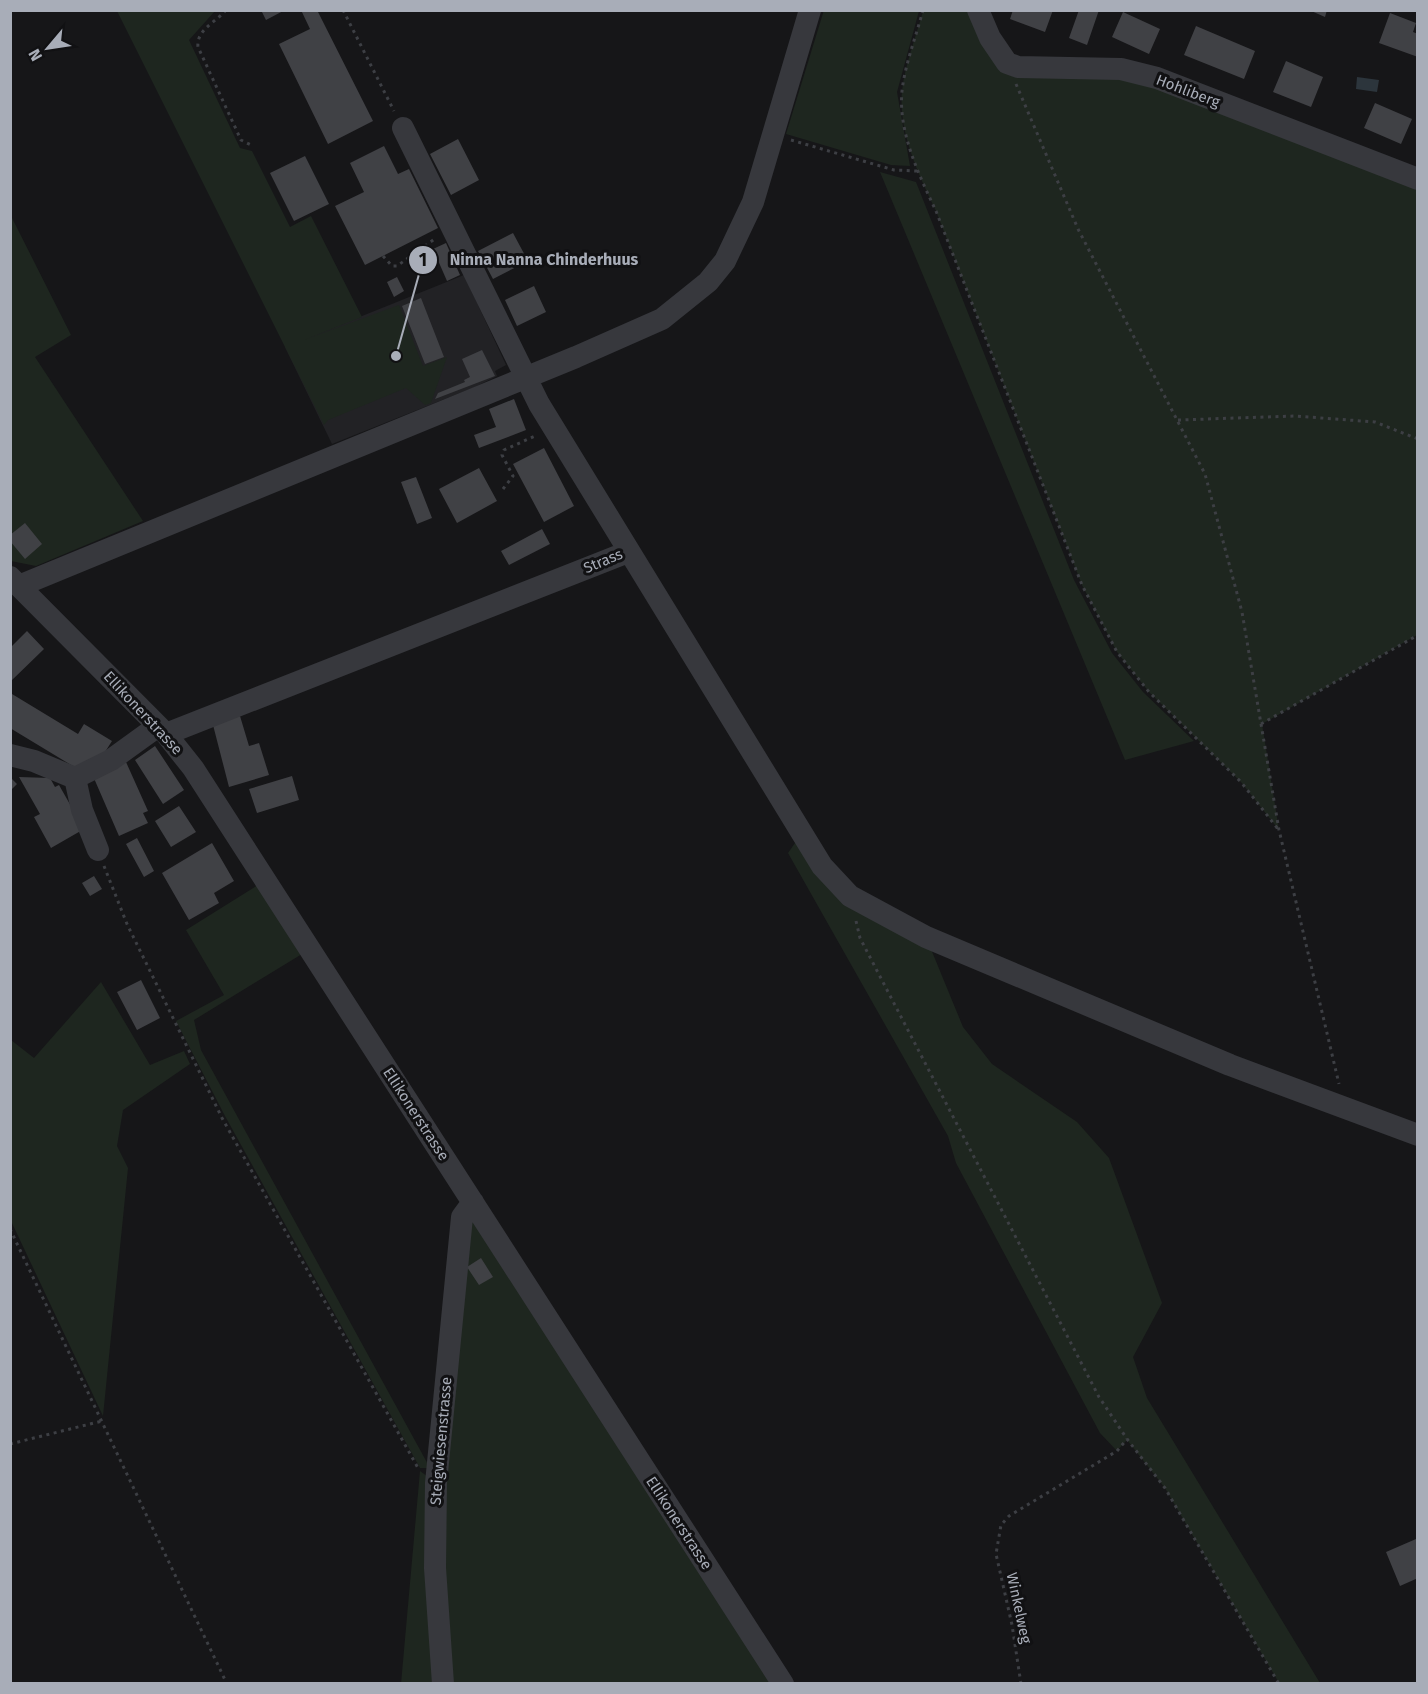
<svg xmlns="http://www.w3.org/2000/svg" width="1428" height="1694" font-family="'Fira Sans',sans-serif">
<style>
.built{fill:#222225}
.green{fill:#1e261f}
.water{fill:#2c353c}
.building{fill:#404145}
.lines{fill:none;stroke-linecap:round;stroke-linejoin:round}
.path{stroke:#3d3f44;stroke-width:3;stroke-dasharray:3 4.5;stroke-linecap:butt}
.minor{stroke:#37383d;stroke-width:22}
.labels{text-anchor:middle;stroke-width:6;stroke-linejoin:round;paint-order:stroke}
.street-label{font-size:15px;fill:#a8adb8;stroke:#111113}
.leader{fill:none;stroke:#a8adb8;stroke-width:2}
.callout-dot{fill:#a8adb8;stroke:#111113;stroke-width:2}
.mark-label{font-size:18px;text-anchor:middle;font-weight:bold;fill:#111}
.callout-label{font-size:16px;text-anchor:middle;font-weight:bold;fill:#a8adb8;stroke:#111113;stroke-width:6;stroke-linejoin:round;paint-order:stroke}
</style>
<rect width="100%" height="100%" fill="#161618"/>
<path class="built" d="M464,275l42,90 -11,6 2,5 -22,11 -143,57 -47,-97z"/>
<path class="green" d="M824,10l95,1 -22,81 13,74 -19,-1 -105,-31z
M117,11h98l-26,29 51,108 12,3 38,76 21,-11 51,101 -58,23 95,-35 24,61 24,-9 -16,46 -6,2 -19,-17 -78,32 -4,5z
M923,11h55l29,52 114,6 296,110v456l-155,89 17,106 -38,-48 -92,-90 -32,-40 -35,-67 -146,-374c-17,-36 -38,-79 -34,-120 3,-27 14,-54 21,-80z
M880,172l36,10 158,398 38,73 31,39 51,49 -69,19z
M10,214l61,121 -36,22 108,164 -107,45 -25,-5z
M802,833l20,33 104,71 37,90 29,37 85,58 32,36 53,145 -29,54 14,41 173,285h-41l-114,-195 -38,-48 -10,11 -17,-18 -144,-270 -8,-27 -160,-283z
M258,885l44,69 -108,66 7,30 229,418h-10l-195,-352 -49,-95 48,-26 -38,-65z
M101,982l49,83 34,-14 6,13 -67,46 -6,36 11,22 -25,248 -92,-195v-181l23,18z
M473,1202l310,481 -382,1 19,-213 15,11z"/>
<path class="water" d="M1357,77l22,3 -2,12 -21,-3z"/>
<path class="building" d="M261,10h24l-19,10z
M301,10h16l56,111 -45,23 -49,-100 31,-15z
M1013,10h40l-8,22 -35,-13z
M1079,10h20l-12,35 -18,-7z
M1309,10h18l-2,7z
M1123,12l37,17 -11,25 -37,-17z
M1390,13l26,10 -3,9 5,2v23l-39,-14z
M1196,26l59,25 -11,28 -60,-24z
M1286,61l37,16 -12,30 -38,-15z
M1375,103l37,16 -11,25 -37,-16z
M458,139l21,41 -28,15 -21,-41z
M384,146l14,28 11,-5 29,59 -73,37 -30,-59 29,-14 -14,-29z
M305,156l24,48 -35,17 -24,-48z
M513,233l15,28 -35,18 -15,-28z
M446,243l14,32 -13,6 -14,-32z
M397,277l7,14 -10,6 -7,-15z
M534,286l12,26 -29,14 -12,-26z
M421,298l23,59 -19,7 -23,-58z
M482,350l13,26 -60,23 3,-6 27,-11 -1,-2 6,-3 -8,-18z
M514,399l12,31 -47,18 -5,-13 22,-8 -7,-18z
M544,448l30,58 -30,16 -31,-58z
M479,468l18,33 -40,22 -18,-34z
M416,477l16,41 -15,6 -16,-42z
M25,523l17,21 -17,15 -15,-18v-6z
M542,529l8,15 -41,21 -8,-14z
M27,631l17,18 -34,33v-34z
M12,694l66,40 6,-10 28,17 -7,11 -24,19 -71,-43z
M240,716l9,30 10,-3 10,32 -40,12 -16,-62z
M155,746l29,44 -21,14 -28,-44z
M126,762l22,49 -5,2 5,10 -29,13 -26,-60z
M292,776l7,24 -42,13 -8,-24z
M10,777l7,7 -7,7z
M19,777l31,1 5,9 4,-2 25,44 -33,19 -17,-31 6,-3z
M179,806l17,26 -25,15 -16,-26z
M137,838l17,33 -10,6 -18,-33z
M212,843l22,38 -20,12 5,10 -30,17 -27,-47z
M94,876l8,13 -12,7 -8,-13z
M141,980l19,38 -23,12 -20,-38z
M481,1258l12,19 -14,8 -12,-18z
M1416,1539l2,39 -18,8 -14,-34z"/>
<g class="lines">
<path class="path" d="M226,10c-10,12 -30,20 -28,37l43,93 10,5
M343,10l51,101
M923,10c-7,27 -18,54 -21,81 -4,41 17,84 34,120l146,374 35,67 32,40 92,90 37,47
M1016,84l62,145 127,245 37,138 37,218 60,254
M791,140l103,30 23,1
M383,256l9,10h5l39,-28
M1178,420l117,-4 80,6 43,17
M503,489l10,-13 -11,-21 2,-5 31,-14
M1261,724l157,-89
M104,866l23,58 95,194 196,350
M856,921l4,17 239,459 28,42 38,49 114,196
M10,1229l217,455
M10,1444l92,-23
M1021,1684l-9,-59 -16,-71 5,-29 8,-9 108,-65 10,-12"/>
<path class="minor" d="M978,10l12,28 17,25 11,4 103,2 36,9 261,101
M403,128l136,276 283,462 28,30 76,41 304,128 188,70
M10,577l156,157 27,34 590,916
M19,586l557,-229 86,-38 46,-37 17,-21 28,-59 57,-192
M166,734l462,-182
M10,755l24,6 41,17 36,-18 47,-34
M75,778l7,32 16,40
M443,1684l-8,-116 1,-85 26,-266 11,-15"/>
</g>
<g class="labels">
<g class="street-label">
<text transform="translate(1188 91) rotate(21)" y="5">Hohliberg</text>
<text transform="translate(603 561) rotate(-23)" y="5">Strass</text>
<text transform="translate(143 713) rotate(47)" y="5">Ellikonerstrasse</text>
<text transform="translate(416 1114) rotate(57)" y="5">Ellikonerstrasse</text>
<text transform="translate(441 1441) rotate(-85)" y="5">Steigwiesenstrasse</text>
<text transform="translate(679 1523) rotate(57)" y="5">Ellikonerstrasse</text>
<text transform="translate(1019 1608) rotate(78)" y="5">Winkelweg</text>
</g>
</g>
<path class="leader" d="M396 356L423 260"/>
<g class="callout-dot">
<circle cx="396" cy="356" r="6"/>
<circle cx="423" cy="260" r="15"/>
</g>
<g class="mark-label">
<text x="423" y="266">1</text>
</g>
<g class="callout-label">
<text x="544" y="265">Ninna Nanna Chinderhuus</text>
</g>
<rect width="1428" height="1694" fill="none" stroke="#a8adb8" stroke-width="24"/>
<g transform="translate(48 48) rotate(241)" stroke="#111113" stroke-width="4.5" paint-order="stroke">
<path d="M0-4.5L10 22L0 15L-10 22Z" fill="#a8adb8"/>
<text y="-9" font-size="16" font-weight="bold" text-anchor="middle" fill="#a8adb8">N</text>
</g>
</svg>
